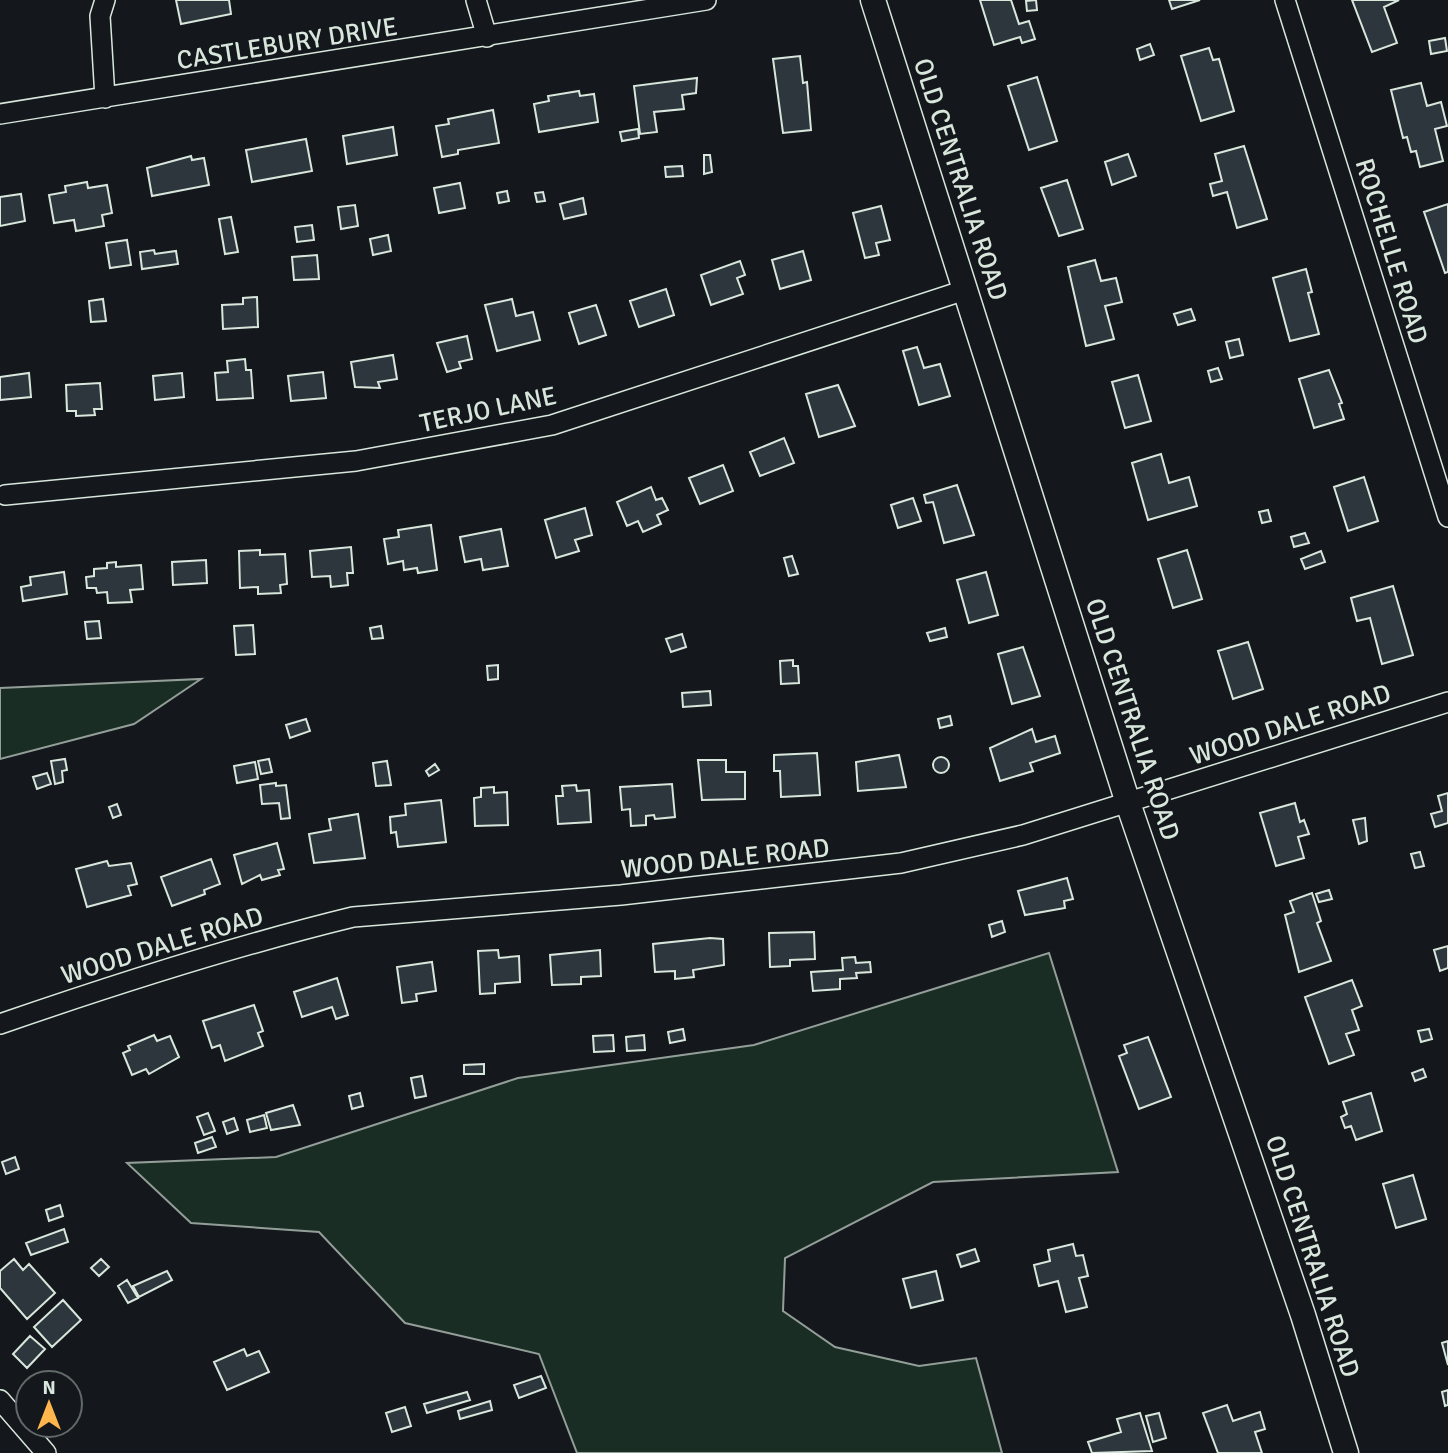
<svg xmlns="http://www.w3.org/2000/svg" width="1448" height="1453" font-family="Signika,sans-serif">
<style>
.green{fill:#1a2d24;stroke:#939e99;stroke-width:2}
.building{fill:#2c363c;stroke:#d8e6dc;stroke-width:2}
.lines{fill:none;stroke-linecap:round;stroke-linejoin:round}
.minor-casing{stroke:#d8e6dc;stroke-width:22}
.tertiary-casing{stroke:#d8e6dc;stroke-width:27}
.minor{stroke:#14181c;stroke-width:19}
.tertiary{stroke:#14181c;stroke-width:24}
.labels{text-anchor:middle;stroke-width:5;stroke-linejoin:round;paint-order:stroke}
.street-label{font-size:26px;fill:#d8e6dc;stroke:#14181c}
</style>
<rect width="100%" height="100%" fill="#14181c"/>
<path class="green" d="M201,679l-67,45 -134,35v-71z
M1049,953l69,219 -185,10 -148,76 -2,53 52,36 84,19 57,-8 26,95h-425l-38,-99 -134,-31 -86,-91 -128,-9 -64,-60 149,-6 242,-79 236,-33z"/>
<path class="building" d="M176,0h53l2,14 -50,10z
M980,0h31l8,24 10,-3 6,18 -13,4 -2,-6 -26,8z
M1036,0l1,10 -10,1 -1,-10z
M1169,0h31l-28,9z
M1352,0h47l-15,7 13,36 -25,9z
M1445,38l2,13 -16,3 -2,-13z
M1150,44l4,11 -14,5 -3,-11z
M1209,48l4,12 6,-1 15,52 -33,10 -20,-65z
M800,56l3,27 4,-1 4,48 -28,3 -10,-74z
M1037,77l20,64 -28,9 -21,-64z
M697,78l-1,15 -14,2 2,14 -30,3 3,20 -17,2 -6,-48z
M1421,83l6,23 14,-4 6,24 -12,3 8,32 -23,6 -4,-16 -5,1 -4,-15 -4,1 -12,-48z
M579,91l1,5 14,-2 4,28 -59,10 -5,-28 15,-3 -1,-5z
M493,110l6,33 -41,7v4l-16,3 -6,-31 13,-2 -1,-5z
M393,127l4,28 -50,9 -4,-28z
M638,129l1,9 -17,3 -2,-9z
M306,139l6,32 -60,11 -6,-32z
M1244,146l23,73 -30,9 -10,-36 -14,4 -3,-12 12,-3 -7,-27z
M1128,154l8,22 -24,9 -7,-23z
M704,155h6l2,17 -8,2z
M191,156l1,4 12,-2 5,27 -57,11 -5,-28z
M682,166l1,10 -17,1 -1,-10z
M1067,180l16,49 -24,7 -18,-48z
M87,182l1,6 19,-3 5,28 -10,2 2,11 -28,5 -2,-11 -20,3 -5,-28 17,-3 -1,-6z
M460,183l5,25 -26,5 -5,-25z
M507,191l2,10 -10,2 -2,-10z
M543,192l2,9 -8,1 -2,-9z
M21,194l4,27 -25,5v-29z
M583,198l3,16 -22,5 -4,-15z
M1448,204v68l-3,1 -21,-61z
M355,205l3,21 -17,3 -3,-22z
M881,206l9,34 -14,3 3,12 -14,3 -12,-45z
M231,217l7,35 -13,2 -6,-35z
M312,225l2,15 -17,2 -2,-15z
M388,235l3,16 -18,4 -3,-16z
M127,240l4,25 -21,3 -4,-25z
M154,250l1,4 21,-3 2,13 -36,5 -2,-17z
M803,251l8,29 -31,9 -8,-29z
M317,255l2,24 -25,1 -2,-23z
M1095,260l6,21 15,-3 6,24 -17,4 9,33 -28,7 -18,-79z
M740,261l5,14 -8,3 6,16 -32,11 -10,-30z
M1306,269l6,23 -4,1 11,41 -29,7 -17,-63z
M666,289l8,26 -35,12 -9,-26z
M257,297l1,30 -35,2 -1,-24 21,-1v-6z
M103,299l3,22 -15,1 -2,-21z
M512,299l4,17 17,-4 7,28 -43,11 -12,-46z
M596,305l10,30 -27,9 -10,-31z
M1191,309l4,11 -17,5 -4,-11z
M467,336l5,23 -13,3 2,6 -14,4 -10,-29z
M1239,339l4,16 -13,3 -4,-16z
M917,347l7,21 16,-4 10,32 -31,9 -16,-54z
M393,355l4,24 -19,3 2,6 -25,-1 -4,-25z
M245,359l1,11h5l2,28 -36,2 -2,-27 13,-1 -1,-11z
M1218,368l4,11 -11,3 -3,-11z
M1329,370l13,33 -3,1 5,15 -30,9 -15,-49z
M323,372l3,26 -35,3 -3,-25z
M29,373l2,24 -31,3v-23z
M182,373l2,24 -29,3 -2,-24z
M1138,375l13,46 -26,7 -13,-46z
M100,383l2,26h-8l1,6 -19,1v-5h-9l-1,-26z
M838,385l17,41 -36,11 -13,-43z
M784,438l10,25 -34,13 -10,-24z
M1161,454l8,29 20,-6 8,29 -49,14 -16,-57z
M723,465l10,26 -33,13 -11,-26z
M1364,477l14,44 -30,10 -14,-44z
M957,485l17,50 -30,8 -11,-41 -7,1 -2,-8z
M651,487l5,13 6,-2 6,12 -11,5 4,9 -18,8 -5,-11 -11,5 -10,-24z
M913,498l8,23 -23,7 -7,-23z
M585,508l7,27 -17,5 4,11 -23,7 -11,-38z
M1268,510l3,11 -9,2 -3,-11z
M431,525l6,45 -19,3 -1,-5 -13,2 -1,-9 -15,3 -4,-25 15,-2 -1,-7z
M501,529l7,37 -25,4 -2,-11 -16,3 -5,-25z
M1305,533l4,10 -15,4 -3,-10z
M351,547l2,26h-6l1,12 -17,2 -1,-11 -18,1 -2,-26z
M260,550v5l25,-1 2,30 -7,1 1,8 -23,1v-7l-18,1 -1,-37z
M1187,550l15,49 -29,9 -15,-49z
M1321,551l4,11 -20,7 -4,-10z
M792,556l6,18 -9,2 -5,-18z
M206,560l1,23 -34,2 -1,-23z
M116,562v5l25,-2 2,24 -13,1 2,12 -24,1 -1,-11 -10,1 -1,-5h-9l-1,-11 8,-1v-7l13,-1v-5z
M64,572l3,22 -44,7 -2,-14 10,-2 -1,-8z
M986,572l12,43 -29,8 -12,-43z
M1393,586l20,69 -31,9 -12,-46 -13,3 -6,-23z
M99,621l2,17 -14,1 -2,-17z
M253,625l2,29 -19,1 -2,-29z
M381,626l2,12 -11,1 -2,-11z
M945,628l2,9 -17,4 -3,-8z
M682,634l4,13 -15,5 -5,-13z
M1248,642l15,47 -30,10 -15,-48z
M1023,647l17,49 -28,8 -14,-50z
M793,660v6h5l1,17 -18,1 -1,-23z
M498,665v14l-10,1 -1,-14z
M710,691l1,14 -28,2 -1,-14z
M950,716l2,9 -12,3 -2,-9z
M306,719l4,12 -20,7 -4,-13z
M1032,729l4,13 19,-6 5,17 -30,10 3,8 -33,10 -10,-33z
M817,753l3,42 -39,2 -1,-26h-6v-16z
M899,755l7,32 -48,4 -2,-29z
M933 765a8 8 0 1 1 16 0a8 8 0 1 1-16 0Z
M65,759l2,11 -5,1 1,11 -8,2 -4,-23z
M269,759l3,13 -11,2 -3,-13z
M698,760h28v12h19v27l-43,1z
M387,761l4,24 -15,1 -3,-23z
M255,762l3,17 -21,4 -3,-17z
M435,764l4,6 -10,6 -3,-5z
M47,773l4,11 -14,5 -4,-12z
M276,783v3l10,-1 4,33 -9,1 -2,-16 -17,1 -2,-19z
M672,784l3,33 -20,2 -1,-4 -8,1v9l-15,1 -1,-17 -8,1 -2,-23z
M576,785l1,6 12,-1 2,32 -33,2 -2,-28h7l-1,-10z
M494,787v6l13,-1 1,33 -33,1 -1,-28 7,-1v-9z
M1448,793v30l-13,4 -4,-13 11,-3 -4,-15z
M441,800l5,42 -48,5 -2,-15 -5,1 -1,-16 16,-2 -1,-11z
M1295,803l5,19 4,-2 5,14 -11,3 6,21 -28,8 -16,-53z
M117,804l4,11 -8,3 -4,-11z
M358,814l7,44 -51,5 -5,-29 22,-4 -2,-11z
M1365,818l2,23 -8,3 -6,-24z
M277,843l7,26 -6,1 2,5 -18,5 -2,-5 -18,9 -8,-29z
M1420,852l4,14 -9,2 -4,-14z
M211,859l9,25 -16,6 1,4 -33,12 -11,-29z
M107,861l2,5 22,-3 6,21 -9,2 3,9 -44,12 -11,-38z
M1067,878l6,21 -9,2 1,7 -40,7 -7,-24z
M1329,890l3,9 -13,3 -3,-8z
M1312,893l9,28 -4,2 14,38 -32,11 -14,-57 9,-3 -4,-11z
M1002,921l3,11 -13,5 -3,-12z
M814,932l1,27 -25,1v6l-20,1 -1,-34z
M710,938l13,1 1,26 -31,5 1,7 -19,2v-8l-20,1 -2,-28z
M1448,946v22l-8,3 -6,-21z
M498,950l1,8 20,-2 1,26 -25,2v9l-15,1 -2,-43z
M600,950l1,26 -20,1v7l-29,1 -2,-30z
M855,957l1,6 14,-1 1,10 -15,1 1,5 -17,1v10l-27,2 -2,-19 32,-2 -1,-12z
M432,962l4,29 -20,3 1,7 -15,2 -5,-36z
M337,978l11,37 -12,4 -4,-12 -30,10 -8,-25z
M1352,980l10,26 -10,4 7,20 -13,4 8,21 -25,9 -24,-67z
M254,1005l9,26 -5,2 5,13 -38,15 -5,-16 -8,3 -9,-27z
M683,1029l2,11 -15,3 -2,-11z
M1429,1029l3,10 -11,3 -3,-11z
M154,1035l3,6 13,-5 9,21 -30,17 -3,-5 -14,6 -9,-22 7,-3 -2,-4z
M613,1035l1,16 -20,1 -1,-16z
M644,1035l1,15 -18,1 -1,-14z
M1148,1037l23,60 -32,12 -20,-53 8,-3 -3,-8z
M484,1064v10h-20v-9z
M1423,1069l3,8 -11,4 -3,-8z
M422,1076l4,20 -11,2 -4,-20z
M360,1093l3,13 -11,3 -3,-13z
M1371,1093l11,38 -26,9 -5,-14 -6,2 -4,-11 6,-3 -4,-12z
M293,1105l7,20 -29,5 -5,-17z
M208,1113l7,18 -11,4 -7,-18z
M264,1115l3,13 -17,4 -3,-12z
M234,1118l4,12 -11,4 -4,-12z
M212,1137l4,10 -18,6 -3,-10z
M15,1157l4,12 -13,5 -4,-12z
M1413,1175l13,44 -30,9 -13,-44z
M60,1205l3,11 -14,5 -3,-11z
M64,1229l4,13 -37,13 -5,-12z
M1073,1244l3,12 7,-1 5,21 -9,2 8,29 -21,5 -8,-31 -19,5 -5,-21 16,-4 -2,-11z
M975,1249l4,12 -18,6 -4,-12z
M14,1259l9,11 6,-6 26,29 -28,26 -27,-31v-17z
M101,1259l8,8 -10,9 -8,-8z
M167,1271l5,9 -33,17 -6,-11z
M936,1271l7,29 -32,8 -8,-29z
M127,1280l11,18 -10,5 -10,-17z
M63,1300l18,20 -29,27 -18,-20z
M30,1336l15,13 -18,19 -14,-14z
M1448,1341v24l-6,-22z
M244,1349l3,7 12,-5 10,21 -42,18 -13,-28z
M541,1376l5,12 -27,10 -5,-13z
M1448,1390v15l-3,1 -3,-14z
M467,1392l3,8 -43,13 -3,-9z
M490,1401l2,9 -32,9 -2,-8z
M1227,1405l6,16 27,-9 5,17 -10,3 7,21h-44l-15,-40z
M405,1407l6,19 -19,6 -6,-19z
M1140,1413l12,38 -60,2 -4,-11 33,-10 -4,-13z
M1159,1413l7,25 -13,4 -7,-26z"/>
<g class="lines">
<defs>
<path id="minor" d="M476,0l11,37
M1285,0l163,517
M105,98l-5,-82 5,-16
M0,114l706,-114
M5,495l351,-34 196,-36 413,-135
M0,1024c116,-40 234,-78 353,-107l268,-22 280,-32 122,-28 425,-133
M0,1400l46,53"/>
<path id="tertiary" d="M873,0l255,803 175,512 43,138"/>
</defs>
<use href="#minor" class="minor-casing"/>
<use href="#tertiary" class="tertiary-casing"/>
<use href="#minor" class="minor"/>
<use href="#tertiary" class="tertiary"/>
</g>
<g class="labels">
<g class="street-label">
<text transform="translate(287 43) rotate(-9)" y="9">CASTLEBURY DRIVE</text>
<text transform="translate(961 179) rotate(72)" y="9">OLD CENTRALIA ROAD</text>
<text transform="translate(1392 251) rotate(73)" y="9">ROCHELLE ROAD</text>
<text transform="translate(488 409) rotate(-12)" y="9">TERJO LANE</text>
<text transform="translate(1133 719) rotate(72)" y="9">OLD CENTRALIA ROAD</text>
<text transform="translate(1290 724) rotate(-18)" y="9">WOOD DALE ROAD</text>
<text transform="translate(725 858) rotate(-6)" y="9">WOOD DALE ROAD</text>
<text transform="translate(162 945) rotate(-17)" y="9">WOOD DALE ROAD</text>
<text transform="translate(1313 1256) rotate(72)" y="9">OLD CENTRALIA ROAD</text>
</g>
</g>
<g transform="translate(49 1404)"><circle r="33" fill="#14181c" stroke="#626a69" stroke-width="2"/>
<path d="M0-5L12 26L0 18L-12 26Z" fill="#ffb74d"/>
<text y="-10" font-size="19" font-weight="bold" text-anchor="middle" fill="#d8e6dc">N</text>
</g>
</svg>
